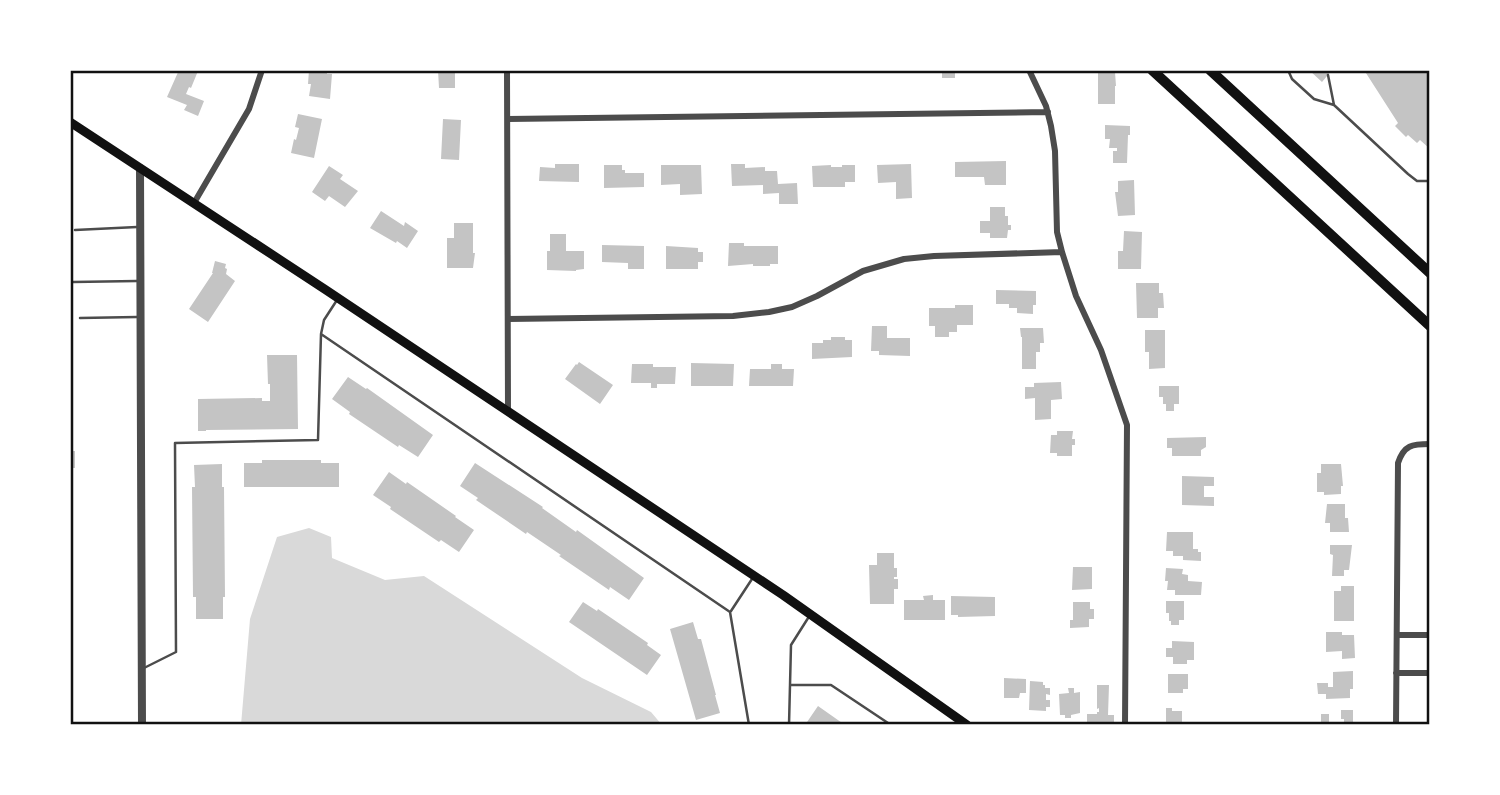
<svg xmlns="http://www.w3.org/2000/svg" width="1500" height="795" font-family="'Roboto Condensed',sans-serif">
<style>
.water{fill:#d9d9d9}
.building{fill:#c4c4c4}
.lines{fill:none;stroke-linecap:round;stroke-linejoin:round}
.service{stroke:#4c4c4c;stroke-width:2.5}
.minor{stroke:#4c4c4c;stroke-width:6}
.tertiary{stroke:#4c4c4c;stroke-width:8}
.secondary{stroke:#111;stroke-width:9}
.primary{stroke:#111;stroke-width:10}
.neatline{fill:none;stroke:#111;stroke-width:2.5}
</style>
<rect width="100%" height="100%" fill="#fff"/>
<path class="water" d="M309,528l22,9 1,21 53,22 39,-4 158,102 69,34 11,13h-421l9,-106 27,-82z"/>
<path class="building" d="M179,70l19,1 -7,17 -2,-1 -3,7 18,7 -6,15 -14,-6 3,-5 -20,-8z
M309,70h18v4h5l-2,25 -21,-3 2,-12h-3z
M438,70h21v3h-4v15h-16z
M942,70h13v8h-13z
M1309,70h23l-10,12z
M1364,70h66v79l-10,-9 -3,3 -9,-8 -2,2 -11,-11 3,-3z
M1098,72h17l1,14h-1v18h-17z
M298,114l24,5 -8,39 -23,-5 3,-14 2,1 3,-12 -4,-1z
M443,119l18,1 -2,40 -18,-1z
M1105,125l25,1v9h-2l-1,28h-14v-12h4v-3h-8l1,-9h-5z
M1006,161v24h-21l-1,-8h-29v-15z
M555,164h24v18l-40,-1 1,-14 15,1z
M731,164h14v4l20,-1v4h12l1,13 19,-1 1,21h-19v-11l-16,1v-9l-31,1z
M911,164l1,34 -16,1v-17l-18,1 -1,-18z
M604,165h18v5h3v3h19v14l-40,1z
M661,165h40l1,29 -22,1v-11l-19,1z
M831,165v2h11v-2h13v17h-10v5h-32l-1,-21z
M329,166l14,9 -3,4 18,12 -13,16 -16,-11 -4,5 -13,-9z
M1134,180l1,35 -17,1 -3,-24h3v-11z
M990,207h15v9h3v9h3v5h-3l-1,8h-17v-5h-10v-12h10z
M381,211l23,15 1,-4 13,9 -11,17 -10,-7 -1,2 -26,-15z
M454,223h19v30h2l-2,15h-26v-30h7z
M1124,231l18,1 -1,37h-23v-18h5z
M550,234h16v17h18v18l-8,1v1l-29,-1v-19h3z
M729,243h15v3h34v18h-8v2h-17v-2l-25,2z
M602,245l42,1v23h-16v-6l-26,-1z
M666,246l32,2v4h5v10h-5v7h-32z
M215,261l11,3 -1,4 2,1 -1,5 9,7 -27,41 -19,-13 24,-36h-1z
M1136,283h23v10h4l1,15h-6v10h-21z
M996,290l40,1v14h-3v9l-16,-1v-5h-8v-4h-13z
M955,305h18v20h-16v7h-8v5h-14v-11h-6v-18h26z
M872,326h15v12h23v18l-31,-1v-4h-8z
M1020,328h23l1,15h-4v9h-4v17h-14v-32h-1z
M1145,330h20v38l-16,1v-17h-4z
M831,337h14v3h7v17l-40,2v-16h11v-3h8z
M267,355h30l1,74 -92,1v1h-8v-32l64,-1v3h8v-17h-2z
M579,362l34,23 -13,19 -35,-25 11,-15 1,1z
M691,363l43,1 -1,22h-42z
M632,364h21v3h23l-1,17h-18v4h-6v-5h-20z
M771,364h11v5h12l-1,17h-44l1,-17h21z
M348,377l18,12 1,-1 66,47 -15,22 -19,-12 -1,2 -49,-33 1,-2 -18,-13z
M1061,382l1,17 -11,1v19l-16,1v-22l-10,1v-12h9v-4z
M1159,386h20v18h-5v7h-8v-7h-3v-7h-4z
M1057,431h16l-1,8h3v6h-3v11h-15v-3h-7l1,-18h6z
M1206,437v10l-5,3v6h-29v-8h-5v-10z
M70,451h5v17h-5z
M262,460h59v3h18v24h-95v-24h18z
M475,463l68,44 -1,1 34,24 1,-2 67,48 -15,22 -19,-13 -1,3 -50,-34 2,-1 -34,-23 -1,2 -50,-34 2,-2 -18,-12z
M222,464v23h2l1,110h-2v22h-27v-22h-3l-1,-110h3l-1,-22z
M1321,464h20l2,22h-2v8l-17,1v-3h-7v-19h4z
M389,472l17,12 1,-2 49,34 -1,1 19,13 -15,22 -18,-12 -2,2 -49,-33 1,-2 -18,-12z
M1182,476l32,1v9h-10v11h10v9l-32,-1z
M1327,504h18v14h3l1,14h-19v-9h-5z
M1167,532h26v17h5v3h3v9l-18,-1v-4h-10v-5h-7z
M1330,545h22l-3,25h-5v6h-12l1,-21 -3,-1z
M877,553h17v15h3v9h-3v2h4v10h-4v15h-24l-1,-39h8z
M1073,567h19v22l-20,1z
M1166,568l17,1 -1,5 6,1v6l14,1 -1,13h-26v-5h-8l1,-9h-3z
M1341,586h13v35h-20v-30h7z
M933,595v5h12v20h-41v-20h20l-1,-4z
M951,596l44,1v19l-37,1v-2h-7z
M1166,601h18v19h-5v5h-8v-4h-2v-8h-3z
M583,602l14,9 1,-2 50,34 -1,2 14,10 -14,20 -78,-53z
M1073,602h17v7h4v10h-5v8l-19,1v-8h3z
M693,622l5,17h3l15,56h-1l5,18 -24,7 -26,-91z
M1326,632h16v3h12l1,23 -13,1v-8l-16,1z
M1172,641l22,1v18h-7v4h-14v-7h-7v-9h6z
M1353,671v18h-3v9l-24,1v-5h-8l-1,-11h11v4h5v-15z
M1168,674h20v15h-5v4h-15z
M1004,678l22,1v14h-6l-1,5h-15z
M1030,681l13,1v3h2v3h5v7l-4,-1v6h4v7h-4v4l-17,-1z
M1097,685h12l-1,30h6v10h-27v-11h10v-2h2v-4l-2,1z
M1068,688h6v5l6,-1v21l-9,2v3h-6v-3h-5l-1,-21 10,-1z
M818,706l27,19h-40z
M1166,708h6v3h10v14h-16z
M1341,710h12v15h-34v-2h2v-9h8v9l15,-1v-3h-3z"/>
<g class="lines">
<path class="service" d="M1288,70l4,9 22,20 20,6 74,69 9,7h13
M1328,75l6,30
M75,230l62,-3
M73,282l64,-1
M337,300l-13,20 -3,14 409,278
M80,318l57,-1
M731,611l21,-32
M730,612l19,113
M144,668l32,-16 -1,-209 143,-3 3,-106
M790,685h41l60,40
M789,725l2,-80 19,-30"/>
<path class="minor" d="M507,70l1,341
M1029,70l17,36 5,20 4,25 2,81 5,20 14,44 25,54 26,75 -2,300
M508,119l540,-7
M194,203l55,-94 13,-39
M508,319l225,-3 36,-4 23,-5 25,-11 46,-25 41,-12 30,-3 128,-4
M1397,635h33
M1396,673h34
M1396,725l2,-262c6,-18 14,-19 32,-19"/>
<path class="tertiary" d="M140,168l2,557"/>
<path class="secondary" d="M70,122l256,168 457,305 184,130"/>
<path class="primary" d="M1152,70l278,256
M1210,70l220,203"/>
</g>
<rect width="1500" height="795" fill="none" stroke="#ffffff" stroke-width="144"/>
<rect x="72" y="72" width="1356" height="651" class="neatline"/>
</svg>
